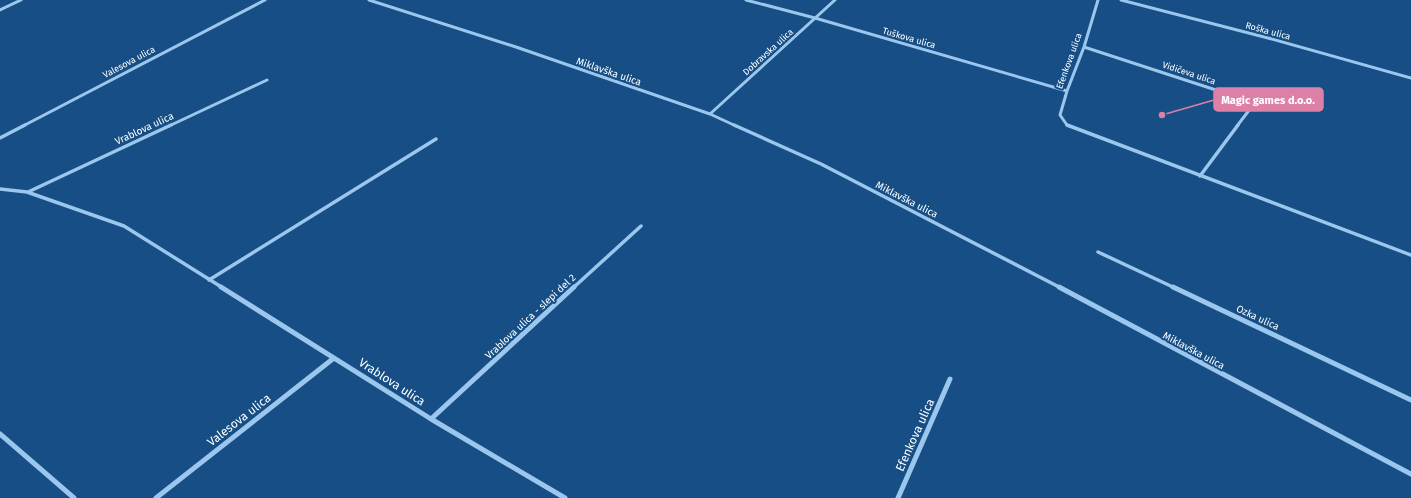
<svg xmlns="http://www.w3.org/2000/svg" width="1411" height="498" font-family="'Fira Sans',sans-serif">
<style>
.lines{fill:none;stroke-linecap:round;stroke-linejoin:round}
.street-far2{stroke:#9bc6ed;stroke-width:3}
.street-far1{stroke:#9bc6ed;stroke-width:3.5}
.street{stroke:#9bc6ed;stroke-width:5}
.labels{text-anchor:middle;stroke-width:4;stroke-linejoin:round;paint-order:stroke}
.far-street-label{font-size:9px;fill:#fff;stroke:#164e85}
.street-label{font-size:10px;fill:#fff;stroke:#164e85}
.near-street-label{font-size:12px;fill:#fff;stroke:#164e85}
.leader{fill:none;stroke:#dd80a5;stroke-width:1.5}
.callout-dot{fill:#dd80a5;stroke:#164e85;stroke-width:1.5}
.callout{fill:#dd80a5;stroke:#dd80a5;stroke-width:1.5}
.callout-label{font-size:11px;text-anchor:middle;font-weight:bold;fill:#fff}
</style>
<rect width="100%" height="100%" fill="#164e85"/>
<g class="lines">
<path class="street-far2" d="M369,0l147,47 194,67 26,12
M746,0l69,18 252,73
M1121,0l147,38 143,40
M0,10l21,-10
M1084,47l138,45 26,11 2,6 -13,17
M710,114l125,-114
M23,126l242,-126
M169,126l98,-46
M1069,126l-2,-1 -7,-10 7,-24 17,-44 14,-47"/>
<path class="street-far1" d="M734,125l87,39 240,124
M1067,125l344,130
M0,138l25,-13
M1200,176l38,-51
M0,189l27,3 97,34 99,62
M28,192l143,-67
M1098,252l77,36
M209,280l227,-141
M573,288l68,-62"/>
<path class="street" d="M221,287l210,132 134,79
M1059,287l352,187
M1173,287l238,113
M431,419l143,-132
M0,434l74,64
M156,498l178,-140
M898,498l52,-119"/>
</g>
<g class="labels">
<g class="far-street-label">
<text transform="translate(1268 31) rotate(15)" y="3">Roška ulica</text>
<text transform="translate(909 38) rotate(16)" y="3">Tuškova ulica</text>
<text transform="translate(768 52) rotate(-42)" y="3">Dobravska ulica</text>
<text transform="translate(1069 61) rotate(-70)" y="3">Efenkova ulica</text>
<text transform="translate(129 62) rotate(-28)" y="3">Valesova ulica</text>
<text transform="translate(1189 73) rotate(18)" y="3">Vidičeva ulica</text>
</g>
<g class="street-label">
<text transform="translate(609 71) rotate(19)" y="4">Miklavška ulica</text>
<text transform="translate(144 128) rotate(-25)" y="4">Vrablova ulica</text>
<text transform="translate(907 199) rotate(27)" y="4">Miklavška ulica</text>
<text transform="translate(530 316) rotate(-43)" y="4">Vrablova ulica - slepi del 2</text>
<text transform="translate(1258 317) rotate(25)" y="4">Ozka ulica</text>
<text transform="translate(1194 350) rotate(28)" y="4">Miklavška ulica</text>
</g>
<g class="near-street-label">
<text transform="translate(392 382) rotate(33)" y="4">Vrablova ulica</text>
<text transform="translate(239 420) rotate(-38)" y="4">Valesova ulica</text>
<text transform="translate(915 435) rotate(-66)" y="4">Efenkova ulica</text>
</g>
</g>
<path class="leader" d="M1162 115L1214 100"/>
<circle class="callout-dot" cx="1162" cy="115" r="4"/>
<rect class="callout" x="1214" y="88" width="109" height="23" rx="4"/>
<g class="callout-label">
<text x="1268" y="104">Magic games d.o.o.</text>
</g>
</svg>
